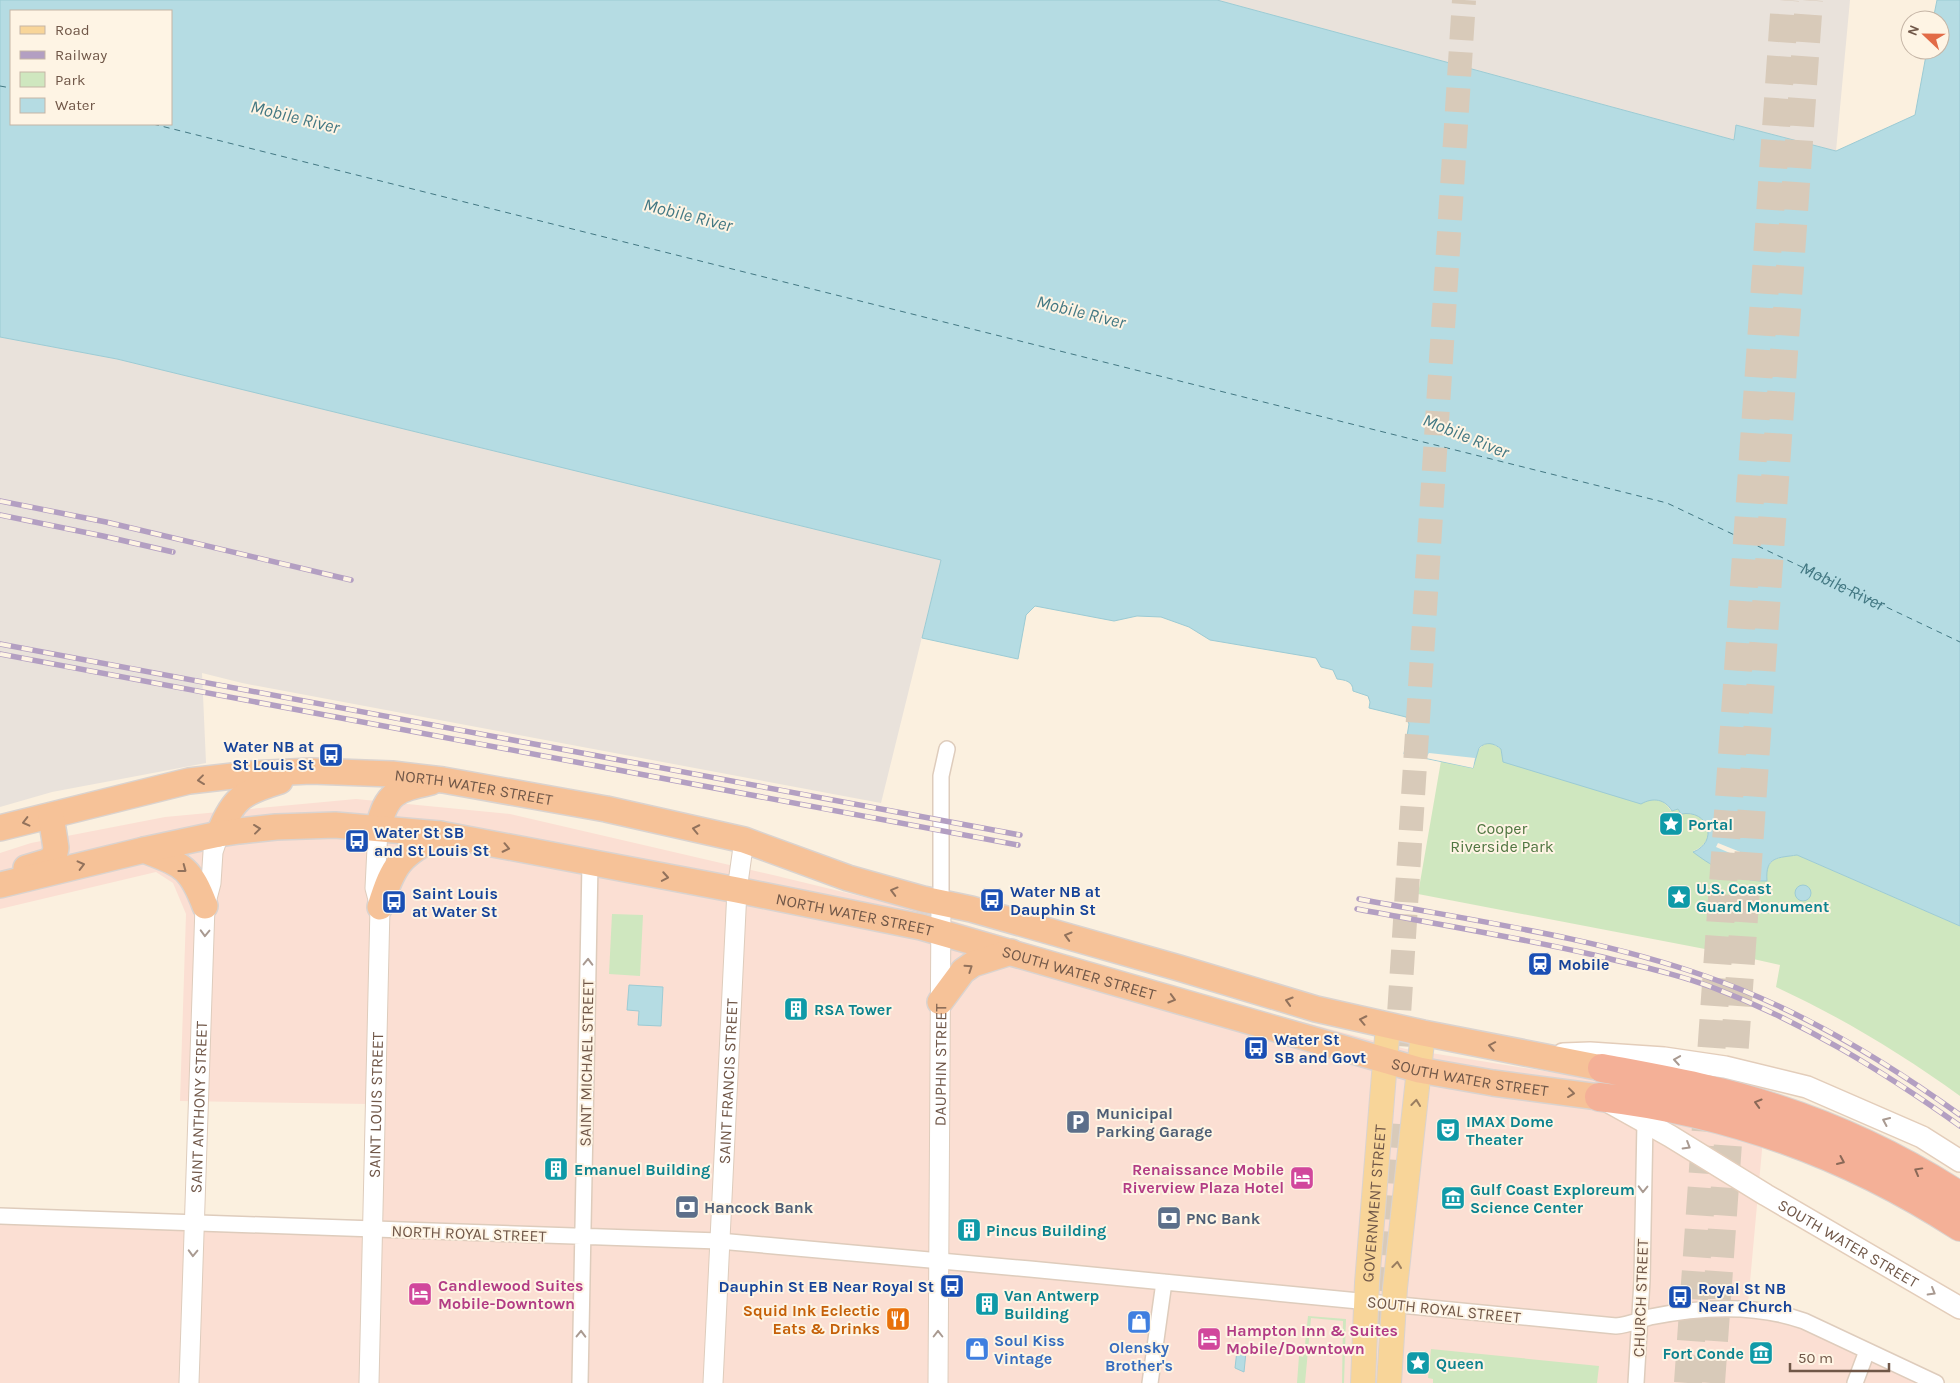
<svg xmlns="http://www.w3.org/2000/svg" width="1960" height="1383" font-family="Karla,sans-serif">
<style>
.commercial{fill:#fbdfd3}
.industrial{fill:#e9e2db}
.green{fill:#cfe7bf}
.water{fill:#b5dce3;stroke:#9ccbd4;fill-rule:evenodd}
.pier{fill:#fbf0df}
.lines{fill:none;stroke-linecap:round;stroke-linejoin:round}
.ferry{stroke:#437883;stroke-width:1;stroke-dasharray:6 5;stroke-linecap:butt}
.primary-tunnel{stroke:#d8cab9;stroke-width:24;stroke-dasharray:24 12;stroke-linecap:butt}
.motorway-tunnel{stroke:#d8cab9;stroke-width:28;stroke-dasharray:28 14;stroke-linecap:butt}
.minor-casing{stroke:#deccbc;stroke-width:18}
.tertiary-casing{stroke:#deccbc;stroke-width:21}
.secondary-casing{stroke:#e3cdba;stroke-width:24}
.primary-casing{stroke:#dad3cf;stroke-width:26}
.trunk-casing{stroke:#dad3cf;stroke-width:28}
.motorway-casing{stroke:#dad3cf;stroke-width:30}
.minor{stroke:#fff;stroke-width:15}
.tertiary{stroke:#fff;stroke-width:19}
.secondary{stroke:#fff;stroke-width:21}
.primary{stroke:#f8d599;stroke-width:24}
.trunk{stroke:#f6c298;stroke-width:25}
.motorway{stroke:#f4b097;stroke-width:28}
.rail-casing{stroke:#b39fc2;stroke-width:5.5}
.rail{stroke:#fef4e4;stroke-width:4;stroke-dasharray:11;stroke-linecap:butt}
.oneway{stroke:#92725c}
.oneway2{stroke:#a99a91}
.oneway3{stroke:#997d60}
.oneway4{stroke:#8a6958}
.labels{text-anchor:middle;stroke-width:4;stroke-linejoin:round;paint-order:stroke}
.transit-label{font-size:16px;font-weight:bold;fill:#164399;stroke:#fef4e4;text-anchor:start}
.street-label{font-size:16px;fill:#705748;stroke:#fef4e4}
.culture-label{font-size:16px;font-weight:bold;fill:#0d838f;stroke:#fef4e4;text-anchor:start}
.park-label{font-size:16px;fill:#507641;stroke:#fef4e4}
.service-label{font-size:16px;font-weight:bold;fill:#4e5e75;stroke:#fef4e4;text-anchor:start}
.hotel-label{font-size:16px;font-weight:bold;fill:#b23c85;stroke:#fef4e4;text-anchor:start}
.food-label{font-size:16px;font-weight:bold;fill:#c56008;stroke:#fef4e4;text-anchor:end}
.shop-label{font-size:16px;font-weight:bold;fill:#366cbe;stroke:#fef4e4;text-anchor:start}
.water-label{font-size:18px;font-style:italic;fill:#437883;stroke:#fef4e4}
</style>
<rect width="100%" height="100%" fill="#fbf0df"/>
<path class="commercial" d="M356,799l154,15 263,61 136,33 298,89 199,52 194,31 165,37 -18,198 37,4 136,64h-1920v-174l364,11 4,-116 -188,-3 6,-187 -13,-31 -17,-11 -156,37v-56l31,-10 134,-26z"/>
<path class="industrial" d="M1217,0h633l-14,151 -100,-26 -2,15z
M0,337l117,22 824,201 -60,243 -639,-120 -40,-10 4,90 -154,29 -52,15z"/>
<path class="green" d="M1491,743l10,6 2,12 141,41c11,-5 21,-2 27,9l7,-2 3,5c28,-5 38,28 12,37 21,17 46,31 73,30 0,-25 12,-23 31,-26l163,71v170c-58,-42 -119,-79 -184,-109l4,-22 -49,-11 -313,-60 23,-133 32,6c3,-11 4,-23 18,-24z
M612,914l31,1 -3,61 -31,-2z
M1308,1316l38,3 -2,64h-2l1,-62 -32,-3 -6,65h-8l2,-27 4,1 1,-3z
M1431,1349l168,17 -2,17h-164v-4l-5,-1z"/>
<path class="water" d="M0,0h1217l517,140 2,-15 100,26 79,-36 12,-65h13v-30h-7l4,-20h23v926l-163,-71c-19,3 -32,1 -30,26 -28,1 -53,-13 -74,-29 26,-10 16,-43 -12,-38l-3,-5 -6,2c-7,-12 -19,-14 -31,-7l-138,-42 -2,-13c-7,-6 -15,-8 -22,-1l-6,20 -69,-14 5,-30 -3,-7 -37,-9 1,-6 -2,-6 -15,-5c0,-10 -8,-11 -16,-12l-4,-9 -12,-3 -5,-9 -106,-18 -21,-13 -28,-10 -24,-1 -23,5 -79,-15 -9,9 -8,44 -96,-21 19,-78 -824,-201 -117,-22zM11,11h160v113h-160z
M1795 893a8 8 0 1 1 16 0a8 8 0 1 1-16 0Z
M629,985l34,2 -2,39 -23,-1 1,-14 -12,-1z
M1237,1350l9,2 -2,20 -9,-4z"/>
<path class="pier" d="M1429,753l46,5 -2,10 -47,-10z
M1718,843l37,15 -2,5 -37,-16z"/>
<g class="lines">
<g class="ferry">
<path d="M0,86l11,2"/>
<path id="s1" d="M153,124l1514,379 293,139"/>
</g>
<path class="primary-tunnel" d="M1397,1046l67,-1046
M1378,1327l14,-213"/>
<path class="motorway-tunnel" d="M1688,1383l97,-1383
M1711,1383l98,-1383"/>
<defs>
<path id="minor" d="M941,903v-127l6,-27
M0,1216l719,25 311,28 586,57c12,-1 23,-6 34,-9 49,-10 106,-13 154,4l132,62
M580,1383l10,-519
M1150,1383l14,-101
M1636,1383l6,-103 3,-158
M1855,1383l12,-32"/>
<g id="tertiary">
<path id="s2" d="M189,1383l16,-477 6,-23 2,-31 6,-18"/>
<path id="s3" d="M369,1383l11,-476 -5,-19 3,-60"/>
<path id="s4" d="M713,1383l24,-493 7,-50"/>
<path id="s5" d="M938,1383l3,-480"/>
</g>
<g id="secondary">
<path d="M1563,1054l27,-1 74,5 61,9 82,20 115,50 38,24"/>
<path id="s6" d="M1609,1102l61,34 96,59 194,113"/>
</g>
<g id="primary">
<path id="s7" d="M1363,1383l4,-100 21,-258"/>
<path d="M1389,1383l6,-95 28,-255"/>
</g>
<g id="trunk">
<path id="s8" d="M0,828l189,-47 61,-7 61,-3 81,3 51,6 163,29 138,31 104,38 75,21 48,10 208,59 137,41 107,24 179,35"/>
<path d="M378,828c9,-36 18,-38 53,-46"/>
<path d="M219,834c14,-37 25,-42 61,-53"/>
<path d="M144,850c38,15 46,16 61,56"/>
<path d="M26,868l20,-6 8,-5 2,-9 -5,-32"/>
<path id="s9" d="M0,885l144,-35 75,-16 20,-3 37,-4 59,-2 105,9 297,56 184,37 498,143 74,13 106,14"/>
<path d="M380,907c14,-45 20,-50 60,-73"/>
<path d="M940,1002l23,-31 10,-7 38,-12"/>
</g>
<path id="motorway" d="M1602,1068c58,11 117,21 173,40 65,21 128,51 185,88
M1599,1097c132,15 250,58 361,130"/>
</defs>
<use href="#minor" class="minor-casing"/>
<use href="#tertiary" class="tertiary-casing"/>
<use href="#secondary" class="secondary-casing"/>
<use href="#primary" class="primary-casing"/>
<use href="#trunk" class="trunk-casing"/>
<use href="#motorway" class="motorway-casing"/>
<use href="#minor" class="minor"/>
<use href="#tertiary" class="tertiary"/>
<use href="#secondary" class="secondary"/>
<use href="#primary" class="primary"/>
<use href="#trunk" class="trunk"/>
<use href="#motorway" class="motorway"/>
<defs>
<path id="rail" d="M0,501l106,21 245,58
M0,515l103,21 70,16
M0,644l1020,191
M0,654l1018,191
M1359,899c115,22 235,38 346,77 92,32 176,82 255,139
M1357,909c79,15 159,28 237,46 40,10 81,18 120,33 89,34 169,83 246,138"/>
</defs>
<use href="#rail" class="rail-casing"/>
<use href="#rail" class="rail"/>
</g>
<defs><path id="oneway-chevron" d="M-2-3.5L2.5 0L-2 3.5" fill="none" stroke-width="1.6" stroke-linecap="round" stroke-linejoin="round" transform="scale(1.25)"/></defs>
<g class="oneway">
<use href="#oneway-chevron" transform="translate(201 780) rotate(173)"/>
<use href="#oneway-chevron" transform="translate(26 822) rotate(166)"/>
<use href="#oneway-chevron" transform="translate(257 829) rotate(-7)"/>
<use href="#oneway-chevron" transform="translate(696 829) rotate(-168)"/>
<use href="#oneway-chevron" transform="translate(506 848) rotate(12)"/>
<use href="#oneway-chevron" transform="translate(81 865) rotate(-14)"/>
<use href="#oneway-chevron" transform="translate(183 869) rotate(37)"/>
<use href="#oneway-chevron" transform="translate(665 877) rotate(10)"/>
<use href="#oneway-chevron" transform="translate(894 891) rotate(-165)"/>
<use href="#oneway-chevron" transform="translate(1068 936) rotate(-164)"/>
<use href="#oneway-chevron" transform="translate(969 968) rotate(-34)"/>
<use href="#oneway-chevron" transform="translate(1172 999) rotate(16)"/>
<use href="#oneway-chevron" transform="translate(1289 1001) rotate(-163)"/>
<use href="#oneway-chevron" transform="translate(1363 1020) rotate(-168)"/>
<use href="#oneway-chevron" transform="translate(1492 1046) rotate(-169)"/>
<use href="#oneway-chevron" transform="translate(1571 1093) rotate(7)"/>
</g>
<g class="oneway2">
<use href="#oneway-chevron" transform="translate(205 933) rotate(92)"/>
<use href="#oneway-chevron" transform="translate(588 962) rotate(-89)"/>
<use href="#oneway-chevron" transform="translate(1677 1060) rotate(-171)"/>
<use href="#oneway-chevron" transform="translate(1886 1121) rotate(-156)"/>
<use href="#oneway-chevron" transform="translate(1687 1146) rotate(31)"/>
<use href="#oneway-chevron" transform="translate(1643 1189) rotate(91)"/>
<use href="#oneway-chevron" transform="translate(193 1253) rotate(92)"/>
<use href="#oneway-chevron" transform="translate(1932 1292) rotate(30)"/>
<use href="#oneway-chevron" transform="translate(581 1334) rotate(-89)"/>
<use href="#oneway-chevron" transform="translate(938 1334) rotate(-90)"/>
</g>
<g class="oneway3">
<use href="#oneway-chevron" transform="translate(1416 1103) rotate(-84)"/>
<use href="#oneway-chevron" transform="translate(1397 1265) rotate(-83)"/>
</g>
<g class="oneway4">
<use href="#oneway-chevron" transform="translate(1758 1103) rotate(-164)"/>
<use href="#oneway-chevron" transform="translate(1841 1161) rotate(24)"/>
<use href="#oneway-chevron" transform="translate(1918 1171) rotate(-151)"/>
</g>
<defs>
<symbol id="bus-square" viewBox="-11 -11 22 22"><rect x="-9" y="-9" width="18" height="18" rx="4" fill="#1a4fb4" stroke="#fef4e4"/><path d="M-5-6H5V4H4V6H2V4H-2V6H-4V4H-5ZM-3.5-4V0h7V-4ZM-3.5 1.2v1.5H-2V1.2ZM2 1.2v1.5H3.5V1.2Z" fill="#fff"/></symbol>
<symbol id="sight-square" viewBox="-11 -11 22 22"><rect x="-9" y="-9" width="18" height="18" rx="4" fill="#0f9aa8" stroke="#fef4e4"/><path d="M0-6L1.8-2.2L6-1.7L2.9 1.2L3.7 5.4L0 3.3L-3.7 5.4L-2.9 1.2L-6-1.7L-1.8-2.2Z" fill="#fff"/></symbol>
<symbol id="station-square" viewBox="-11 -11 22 22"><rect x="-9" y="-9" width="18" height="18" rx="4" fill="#1a4fb4" stroke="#fef4e4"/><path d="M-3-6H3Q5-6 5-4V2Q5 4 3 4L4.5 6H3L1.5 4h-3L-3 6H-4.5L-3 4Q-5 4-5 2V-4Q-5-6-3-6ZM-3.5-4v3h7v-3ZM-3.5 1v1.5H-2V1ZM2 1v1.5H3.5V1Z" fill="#fff"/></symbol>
<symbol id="building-square" viewBox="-11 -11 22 22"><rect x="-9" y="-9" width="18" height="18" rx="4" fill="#0f9aa8" stroke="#fef4e4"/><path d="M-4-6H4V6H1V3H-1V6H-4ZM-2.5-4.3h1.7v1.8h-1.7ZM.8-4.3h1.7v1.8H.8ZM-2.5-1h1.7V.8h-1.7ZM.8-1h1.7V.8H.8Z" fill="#fff"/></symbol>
<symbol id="parking-square" viewBox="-11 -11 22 22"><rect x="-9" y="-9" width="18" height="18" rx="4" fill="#5c6f8a" stroke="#fef4e4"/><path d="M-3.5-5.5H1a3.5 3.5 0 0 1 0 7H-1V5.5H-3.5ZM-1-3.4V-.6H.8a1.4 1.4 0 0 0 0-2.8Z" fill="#fff"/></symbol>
<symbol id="theatre-square" viewBox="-11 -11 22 22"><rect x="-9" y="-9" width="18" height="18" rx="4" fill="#0f9aa8" stroke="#fef4e4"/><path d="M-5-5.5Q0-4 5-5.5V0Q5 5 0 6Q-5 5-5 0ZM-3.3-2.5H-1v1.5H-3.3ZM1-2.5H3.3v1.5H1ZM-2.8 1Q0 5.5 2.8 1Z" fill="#fff"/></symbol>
<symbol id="hotel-square" viewBox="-11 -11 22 22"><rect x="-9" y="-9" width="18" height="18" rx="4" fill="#d1479c" stroke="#fef4e4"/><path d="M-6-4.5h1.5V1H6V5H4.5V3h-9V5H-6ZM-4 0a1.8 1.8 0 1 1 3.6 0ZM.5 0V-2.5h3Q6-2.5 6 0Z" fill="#fff"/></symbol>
<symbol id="museum-square" viewBox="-11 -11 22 22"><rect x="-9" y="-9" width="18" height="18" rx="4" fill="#0f9aa8" stroke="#fef4e4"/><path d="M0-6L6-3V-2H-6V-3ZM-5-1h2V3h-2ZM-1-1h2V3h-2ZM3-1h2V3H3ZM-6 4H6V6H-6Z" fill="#fff"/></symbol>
<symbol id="bank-square" viewBox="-11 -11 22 22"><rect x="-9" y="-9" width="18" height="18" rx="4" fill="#5c6f8a" stroke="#fef4e4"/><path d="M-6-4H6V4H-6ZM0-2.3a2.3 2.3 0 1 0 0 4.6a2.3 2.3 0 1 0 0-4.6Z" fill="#fff"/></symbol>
<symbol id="restaurant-square" viewBox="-11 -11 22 22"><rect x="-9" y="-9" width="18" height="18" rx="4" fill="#e8710a" stroke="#fef4e4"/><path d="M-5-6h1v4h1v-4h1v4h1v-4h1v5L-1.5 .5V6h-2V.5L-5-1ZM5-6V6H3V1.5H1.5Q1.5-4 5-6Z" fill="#fff"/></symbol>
<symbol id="shop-square" viewBox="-11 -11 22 22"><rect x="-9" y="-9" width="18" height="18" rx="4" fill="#3f7fe0" stroke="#fef4e4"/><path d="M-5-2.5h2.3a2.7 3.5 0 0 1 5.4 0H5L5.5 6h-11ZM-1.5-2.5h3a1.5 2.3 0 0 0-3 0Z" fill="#fff"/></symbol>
</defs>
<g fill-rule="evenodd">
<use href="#bus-square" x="317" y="741" width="28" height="28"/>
<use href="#sight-square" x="1657" y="810" width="28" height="28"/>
<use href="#bus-square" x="343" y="827" width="28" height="28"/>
<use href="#sight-square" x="1665" y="883" width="28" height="28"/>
<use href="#bus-square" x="978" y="886" width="28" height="28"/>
<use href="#bus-square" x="380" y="888" width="28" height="28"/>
<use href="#station-square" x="1526" y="950" width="28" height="28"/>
<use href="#building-square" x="782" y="995" width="28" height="28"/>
<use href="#bus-square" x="1242" y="1034" width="28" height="28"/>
<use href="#parking-square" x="1064" y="1108" width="28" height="28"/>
<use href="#theatre-square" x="1434" y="1116" width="28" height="28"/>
<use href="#building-square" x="542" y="1155" width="28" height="28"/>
<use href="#hotel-square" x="1288" y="1164" width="28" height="28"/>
<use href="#museum-square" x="1439" y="1184" width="28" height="28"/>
<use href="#bank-square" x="673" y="1193" width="28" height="28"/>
<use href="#bank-square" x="1155" y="1204" width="28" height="28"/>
<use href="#building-square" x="955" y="1216" width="28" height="28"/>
<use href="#bus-square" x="938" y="1272" width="28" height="28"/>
<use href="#hotel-square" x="406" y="1280" width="28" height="28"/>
<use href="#bus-square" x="1666" y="1283" width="28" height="28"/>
<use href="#building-square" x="973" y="1290" width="28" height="28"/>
<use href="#restaurant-square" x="884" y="1305" width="28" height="28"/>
<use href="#shop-square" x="1125" y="1308" width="28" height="28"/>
<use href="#hotel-square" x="1195" y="1325" width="28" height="28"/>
<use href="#shop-square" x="963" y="1335" width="28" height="28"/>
<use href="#museum-square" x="1747" y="1339" width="28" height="28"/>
<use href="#sight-square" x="1404" y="1349" width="28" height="28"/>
</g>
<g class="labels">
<g class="transit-label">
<text x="314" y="752" text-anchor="end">Water NB at<tspan x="314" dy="18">St Louis St</tspan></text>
<text x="374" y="838">Water St SB<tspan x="374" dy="18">and St Louis St</tspan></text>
<text x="1010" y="897">Water NB at<tspan x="1010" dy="18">Dauphin St</tspan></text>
<text x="412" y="899">Saint Louis<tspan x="412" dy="18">at Water St</tspan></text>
<text x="1558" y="970">Mobile</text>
<text x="1274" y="1045">Water St<tspan x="1274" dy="18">SB and Govt</tspan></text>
<text x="934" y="1292" text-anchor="end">Dauphin St EB Near Royal St</text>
<text x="1698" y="1294">Royal St NB<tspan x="1698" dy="18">Near Church</tspan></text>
</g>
<g class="street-label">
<text dy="6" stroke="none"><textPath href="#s8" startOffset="481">NORTH WATER STREET</textPath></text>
<text dy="6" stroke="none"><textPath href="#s9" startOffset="869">NORTH WATER STREET</textPath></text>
<text dy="6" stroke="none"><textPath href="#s9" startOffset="1101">SOUTH WATER STREET</textPath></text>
<text transform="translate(586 1063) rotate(-89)" y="6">SAINT MICHAEL STREET</text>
<text dy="6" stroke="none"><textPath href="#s5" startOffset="318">DAUPHIN STREET</textPath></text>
<text dy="6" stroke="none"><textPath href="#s9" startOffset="1506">SOUTH WATER STREET</textPath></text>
<text dy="6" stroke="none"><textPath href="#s4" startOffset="302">SAINT FRANCIS STREET</textPath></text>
<text dy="6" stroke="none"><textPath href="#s3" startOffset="278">SAINT LOUIS STREET</textPath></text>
<text dy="6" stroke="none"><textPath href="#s2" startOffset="276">SAINT ANTHONY STREET</textPath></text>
<text dy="6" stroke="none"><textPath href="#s7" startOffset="180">GOVERNMENT STREET</textPath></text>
<text transform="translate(469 1233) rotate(2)" y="6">NORTH ROYAL STREET</text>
<text dy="6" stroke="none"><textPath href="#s6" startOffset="278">SOUTH WATER STREET</textPath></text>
<text transform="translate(1640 1298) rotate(-88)" y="6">CHURCH STREET</text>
<text transform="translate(1444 1309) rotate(6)" y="6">SOUTH ROYAL STREET</text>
</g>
<g class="culture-label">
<text x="1688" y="830">Portal</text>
<text x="1696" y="894">U.S. Coast<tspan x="1696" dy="18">Guard Monument</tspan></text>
<text x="814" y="1015">RSA Tower</text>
<text x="1466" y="1127">IMAX Dome<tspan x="1466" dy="18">Theater</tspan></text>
<text x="574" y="1175">Emanuel Building</text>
<text x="1470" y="1195">Gulf Coast Exploreum<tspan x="1470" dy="18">Science Center</tspan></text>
<text x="986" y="1236">Pincus Building</text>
<text x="1004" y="1301">Van Antwerp<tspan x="1004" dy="18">Building</tspan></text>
<text x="1744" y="1359" text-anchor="end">Fort Conde</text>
<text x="1436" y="1369">Queen</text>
</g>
<g class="park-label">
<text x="1502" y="834">Cooper<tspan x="1502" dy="18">Riverside Park</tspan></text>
</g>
<g class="service-label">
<text x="1096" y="1119">Municipal<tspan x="1096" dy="18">Parking Garage</tspan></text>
<text x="704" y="1213">Hancock Bank</text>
<text x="1186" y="1224">PNC Bank</text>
</g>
<g class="hotel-label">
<text x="1284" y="1175" text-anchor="end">Renaissance Mobile<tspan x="1284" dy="18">Riverview Plaza Hotel</tspan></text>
<text x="438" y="1291">Candlewood Suites<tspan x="438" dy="18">Mobile-Downtown</tspan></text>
<text x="1226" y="1336">Hampton Inn &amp; Suites<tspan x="1226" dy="18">Mobile/Downtown</tspan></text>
</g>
<g class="food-label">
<text x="880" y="1316">Squid Ink Eclectic<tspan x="880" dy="18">Eats &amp; Drinks</tspan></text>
</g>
<g class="shop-label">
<text x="994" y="1346">Soul Kiss<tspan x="994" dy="18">Vintage</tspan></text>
<text x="1139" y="1353" text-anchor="middle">Olensky<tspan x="1139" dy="18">Brother's</tspan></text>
</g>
<g class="water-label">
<text transform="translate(295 117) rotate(14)" y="6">Mobile River</text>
<text transform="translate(688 215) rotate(14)" y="6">Mobile River</text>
<text transform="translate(1081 312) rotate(14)" y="6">Mobile River</text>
<text transform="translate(1466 436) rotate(22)" y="6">Mobile River</text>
<text dy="6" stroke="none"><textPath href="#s1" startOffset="1755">Mobile River</textPath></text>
</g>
</g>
<rect x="10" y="10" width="162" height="115" fill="#fef4e4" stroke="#c5b5a6"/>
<rect x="20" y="26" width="25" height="8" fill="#f8d599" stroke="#c5b5a6"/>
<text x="55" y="35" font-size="15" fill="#705748">Road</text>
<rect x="20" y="51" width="25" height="8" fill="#b39fc2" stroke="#c5b5a6"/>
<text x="55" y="60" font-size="15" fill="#705748">Railway</text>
<rect x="20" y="72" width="25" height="15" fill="#cfe7bf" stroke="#c5b5a6"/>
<text x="55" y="85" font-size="15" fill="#705748">Park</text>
<rect x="20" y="98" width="25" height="15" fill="#b5dce3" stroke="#c5b5a6"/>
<text x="55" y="110" font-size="15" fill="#705748">Water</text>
<g transform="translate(1925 35) rotate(292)"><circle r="24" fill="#fef4e4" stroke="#c5b5a6"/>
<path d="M0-4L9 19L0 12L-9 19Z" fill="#e26b47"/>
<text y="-8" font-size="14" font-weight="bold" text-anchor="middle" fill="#705748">N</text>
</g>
<path d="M1790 1363v8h99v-8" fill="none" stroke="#705748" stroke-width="2.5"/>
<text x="1798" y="1363" font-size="15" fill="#705748" stroke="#fef4e4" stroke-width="4" paint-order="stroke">50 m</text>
</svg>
